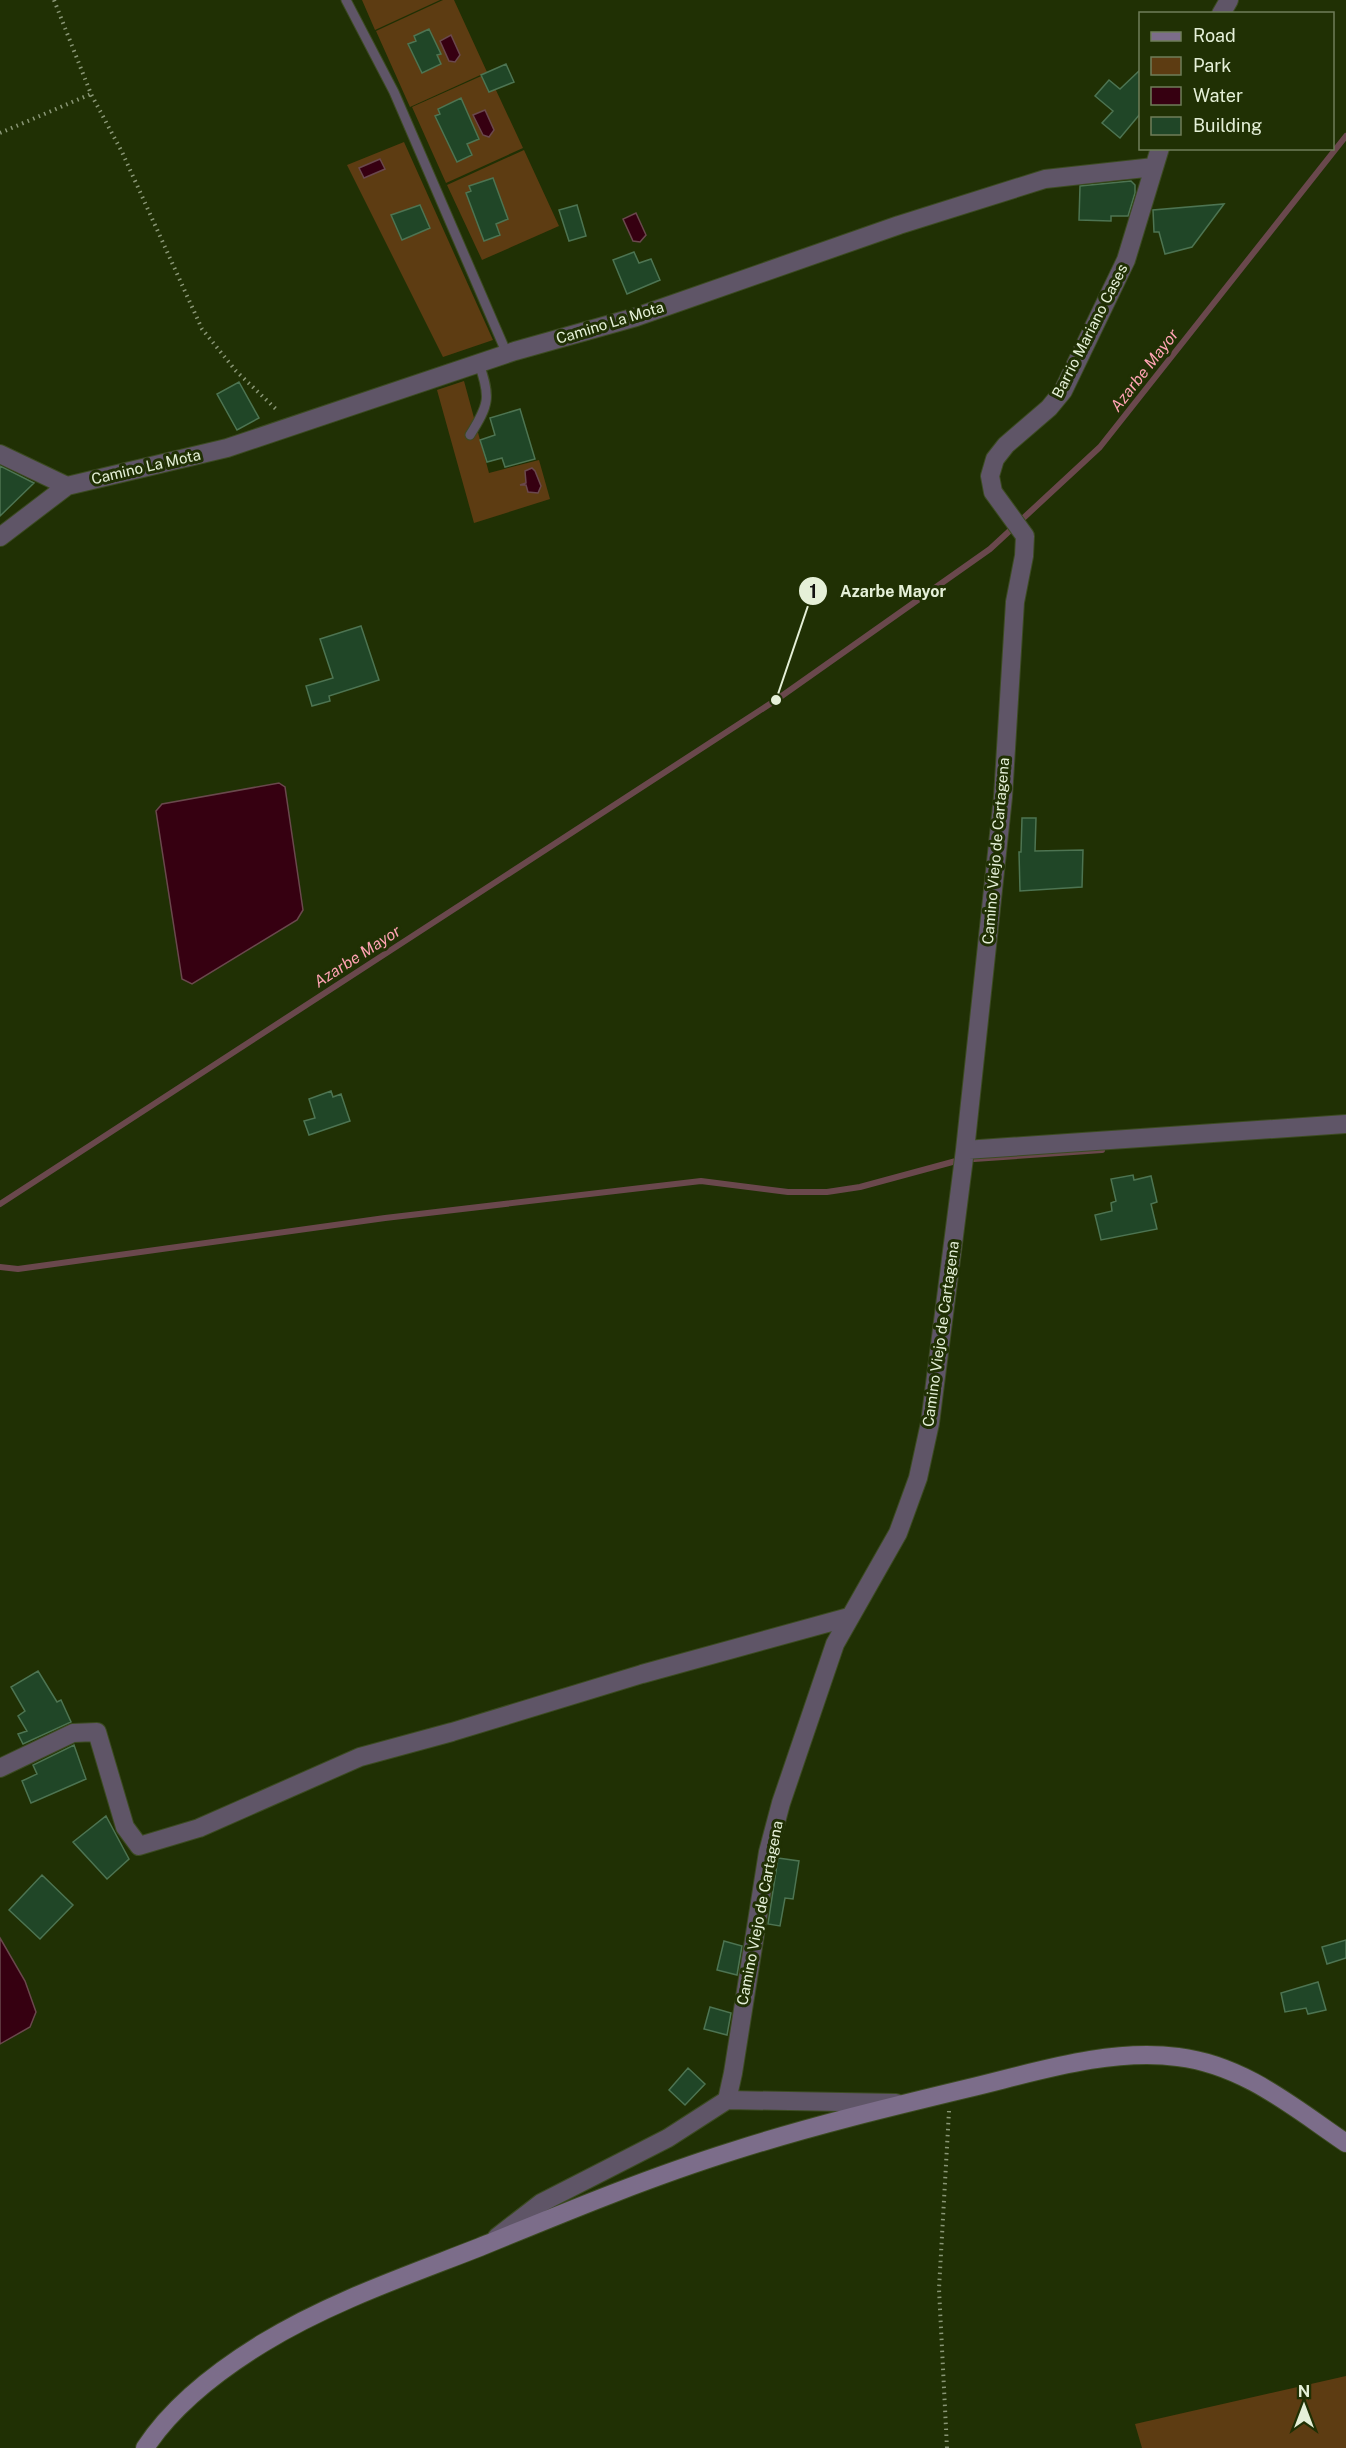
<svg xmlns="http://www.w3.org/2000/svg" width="1346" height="2448" font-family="'Public Sans',sans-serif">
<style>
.green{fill:#5d3c12}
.water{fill:#360011;stroke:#6a484d;stroke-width:1.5}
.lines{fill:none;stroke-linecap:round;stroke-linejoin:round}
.stream{stroke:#6a484d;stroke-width:6}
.building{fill:#204627;stroke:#4d7452;stroke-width:1.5}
.service-casing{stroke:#3c4b22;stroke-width:11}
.minor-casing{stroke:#3c4b22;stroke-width:20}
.secondary-casing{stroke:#3c4b22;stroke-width:20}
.path{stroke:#899675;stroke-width:4;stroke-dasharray:1.5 4.5;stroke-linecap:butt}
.service{stroke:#5f5567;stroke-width:9}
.minor{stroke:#5f5567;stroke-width:18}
.secondary{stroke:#7c6d8a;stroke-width:18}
.labels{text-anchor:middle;stroke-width:6;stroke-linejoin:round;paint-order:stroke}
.street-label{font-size:15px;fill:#e5f0d8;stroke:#203004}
.water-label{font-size:16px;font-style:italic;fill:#fea3b3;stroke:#203004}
.leader{fill:none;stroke:#e5f0d8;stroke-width:2}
.callout-dot{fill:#e5f0d8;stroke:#203004;stroke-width:2}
.mark-label{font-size:18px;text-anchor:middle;font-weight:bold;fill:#111}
.callout-label{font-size:16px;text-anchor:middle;font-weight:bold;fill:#e5f0d8;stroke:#203004;stroke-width:6;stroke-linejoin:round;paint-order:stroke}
</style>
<rect width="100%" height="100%" fill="#203004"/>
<path class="green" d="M362,0h78l-65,30z
M443,0h11l33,72 -77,35 -34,-76z
M488,73l35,75 -77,35 -34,-76z
M404,142l89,198 -50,17 -96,-192z
M524,150l35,76 -77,34 -35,-75z
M464,381l25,92 50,-13 11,39 -76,24 -37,-133z
M1346,2376v72h-204l-7,-24z"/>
<path class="water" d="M451,35l9,20 -5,7 -6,-1 -9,-20z
M485,110l9,20 -5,7 -6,-2 -10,-20z
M380,159l5,10 -21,9 -5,-10z
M636,213l10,22 -6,7 -7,-1 -10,-22z
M532,468l3,3 6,15 -3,7 -10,-1 -2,-7h-6l6,-2 -1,-12z
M279,783l6,4 18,123 -6,10 -105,64 -10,-5 -26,-168 6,-7z
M0,1938l25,43 11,31 -6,15 -30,17z"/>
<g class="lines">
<path class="stream" d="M974,1159l128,-9
M0,1204l776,-504 214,-151 110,-102 246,-311
M0,1267l18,2 367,-51 316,-37 87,11h39l33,-5 96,-26"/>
</g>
<path class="building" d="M429,29l12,25 -4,1 4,9 -19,9 -14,-29 8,-3 -2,-5z
M506,64l8,18 -25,10 -8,-17z
M1140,70v44l-20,24 -18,-15 11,-12 -18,-15 14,-16 11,9z
M461,98l18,41 -12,5 5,11 -15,7 -22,-46 5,-2 -2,-5z
M493,178l15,41 -12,5 4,11 -16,6 -18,-48 5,-2 -2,-5z
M1131,181l4,4v8l-7,23h-17v5l-32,-1 1,-34z
M1224,204l-32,43 -27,7 -6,-22h-5l-1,-22z
M420,205l10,23 -28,12 -11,-25z
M577,205l9,31 -17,5 -10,-31z
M634,252l5,11 12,-4 9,21 -33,14 -14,-34z
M239,382l20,36 -22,12 -20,-36z
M520,409l15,50 -30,8 -3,-9 -15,4 -7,-22 15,-5 -5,-17z
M0,466l34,17 -34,33z
M361,626l18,54 -50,16 1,5 -18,5 -6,-20 27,-8 -13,-39z
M1022,818h14l-1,33 48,-1 -1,37 -62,4 -1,-39h2z
M331,1091l2,6 8,-3 9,27 -41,14 -5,-14 11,-3 -6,-19z
M1133,1175l1,5 17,-4 6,26 -6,2 6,25 -56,11 -6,-25 17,-4 -1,-8 5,-2 -5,-22z
M38,1671l19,31 4,-2 10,22 -48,22 -5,-10 9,-3 -9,-15 7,-5 -14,-24z
M74,1745l12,34 -55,24 -9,-22 15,-7 -4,-9z
M106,1816l23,43 -22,20 -34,-37z
M778,1858l21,3 -6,38 -8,-1 -5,28 -12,-2z
M42,1875l31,30 -33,34 -31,-29z
M1346,1940v18l-19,6 -5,-17z
M724,1941l18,5 -5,29 -20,-5z
M1318,1982l8,28 -18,4 -2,-6 -21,4 -4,-19z
M710,2007l21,6 -4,22 -23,-6z
M688,2068l17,16 -20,21 -16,-15z"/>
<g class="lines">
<defs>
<path id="service" d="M346,0l48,92 113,262
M470,435c19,-30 21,-38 9,-71"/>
<path id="minor" d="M1221,14l8,-14
M0,454l67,32
M0,537l67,-51 160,-38 288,-97 121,-34 263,-92 146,-46 109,-12
M965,1150l381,-26
M0,1768l73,-35 24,-1 28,95 14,19 60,-18 161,-71 92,-25 190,-58 207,-57
M727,2100l6,-27 35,-221 13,-49 54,-159 63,-111 20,-55 12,-55 35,-273 38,-353 12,-195 9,-46 1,-20 -32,-44 -3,-16 5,-17 11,-14 43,-37 14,-17 63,-131 34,-112
M497,2237l44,-34 127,-65 59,-38 169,3"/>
<path id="secondary" d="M145,2448c28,-43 74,-78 118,-105 67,-41 143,-67 217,-96 83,-34 167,-69 253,-96 78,-25 157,-44 236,-63 67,-16 140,-40 209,-31 66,8 115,50 168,86"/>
</defs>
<use href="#service" class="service-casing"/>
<use href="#minor" class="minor-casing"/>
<use href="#secondary" class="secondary-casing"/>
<path class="path" d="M54,0l37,94 31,58 80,177 34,42 42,40
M0,133l91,-39
M947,2448l-8,-159 10,-178"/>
<use href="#service" class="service"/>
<use href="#minor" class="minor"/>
<use href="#secondary" class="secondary"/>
</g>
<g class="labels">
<g class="street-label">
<text transform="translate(610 323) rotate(-17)" y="5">Camino La Mota</text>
<text transform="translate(1090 331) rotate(-63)" y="5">Barrio Mariano Cases</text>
<text transform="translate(146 467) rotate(-13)" y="5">Camino La Mota</text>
<text transform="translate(996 851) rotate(-85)" y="5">Camino Viejo de Cartagena</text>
<text transform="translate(941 1334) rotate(-82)" y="5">Camino Viejo de Cartagena</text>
<text transform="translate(760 1913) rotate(-79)" y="5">Camino Viejo de Cartagena</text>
</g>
<g class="water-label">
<text transform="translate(1144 370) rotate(-52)" y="6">Azarbe Mayor</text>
<text transform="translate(357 956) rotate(-33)" y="6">Azarbe Mayor</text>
</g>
</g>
<path class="leader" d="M776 700L813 591"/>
<g class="callout-dot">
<circle cx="776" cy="700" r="6"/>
<circle cx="813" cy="591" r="15"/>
</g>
<g class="mark-label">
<text x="813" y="598">1</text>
</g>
<g class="callout-label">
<text x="893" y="597">Azarbe Mayor</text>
</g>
<rect x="1139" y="12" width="195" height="138" fill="#203004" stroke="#6f7d59" stroke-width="1.5"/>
<rect x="1151" y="32" width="30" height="9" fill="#7c6d8a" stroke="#6f7d59" stroke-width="1.5"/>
<text x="1193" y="42" font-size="18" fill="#e5f0d8">Road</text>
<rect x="1151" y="57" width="30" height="18" fill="#5d3c12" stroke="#6f7d59" stroke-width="1.5"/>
<text x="1193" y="72" font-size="18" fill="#e5f0d8">Park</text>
<rect x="1151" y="87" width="30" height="18" fill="#360011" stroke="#6f7d59" stroke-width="1.5"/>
<text x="1193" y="102" font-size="18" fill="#e5f0d8">Water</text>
<rect x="1151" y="117" width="30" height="18" fill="#204627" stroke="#6f7d59" stroke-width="1.5"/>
<text x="1193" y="132" font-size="18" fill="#e5f0d8">Building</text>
<g transform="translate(1304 2406)" stroke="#203004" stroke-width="4.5" paint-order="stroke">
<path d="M0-4.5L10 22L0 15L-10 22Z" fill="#e5f0d8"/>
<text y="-9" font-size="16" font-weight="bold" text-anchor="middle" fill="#e5f0d8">N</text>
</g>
</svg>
